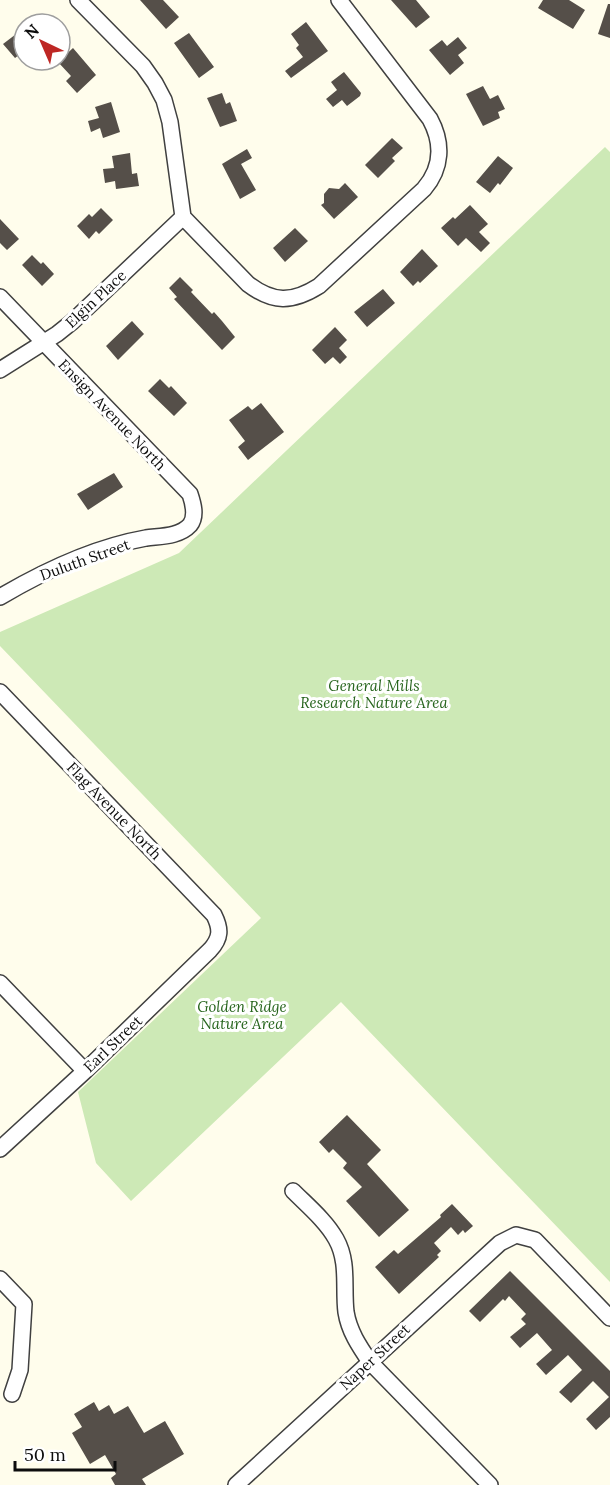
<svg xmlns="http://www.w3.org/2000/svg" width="610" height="1485" font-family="Lora,serif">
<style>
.green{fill:#cde9b6}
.building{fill:#554f49}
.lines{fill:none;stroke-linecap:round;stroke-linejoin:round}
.minor-casing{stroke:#404040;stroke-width:18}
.minor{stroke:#fff;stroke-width:15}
.labels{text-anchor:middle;stroke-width:6;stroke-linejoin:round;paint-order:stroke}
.street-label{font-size:15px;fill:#0d0d0d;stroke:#fff}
.park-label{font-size:15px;font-style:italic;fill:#27651d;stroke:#fff}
</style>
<rect width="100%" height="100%" fill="#fffdec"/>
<path class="green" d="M605,147l5,5v1130l-269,-280 -210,199 -35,-38 -18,-71 183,-174 -261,-272v-14l179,-79z"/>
<path class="building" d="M140,0h23l16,17 -13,12z
M391,0h25l14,17 -14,11z
M543,0h26l16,10 -12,19 -35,-21z
M608,4h2v34l-12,-4z
M306,22l22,29 -37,27 -6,-7 18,-14 -7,-9 3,-3 -8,-11z
M24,28v23l-9,7 -12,-14z
M189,33l25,34 -15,11 -25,-35z
M458,37l9,11 -9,7 6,8 -14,12 -21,-25 13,-10 5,6z
M73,48l23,27 -19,18 -11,-12 5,-5 -13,-14z
M344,72l17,21 -1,3 -13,10 -5,-6 -9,7 -7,-8 11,-9 -6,-8z
M483,86l7,13 8,-4 7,14 -7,3 2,6 -17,8 -17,-32z
M222,93l4,11 4,-2 7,19 -17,6 -13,-29z
M111,102l9,30 -17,6 -3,-10 -9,4 -3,-11 11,-3 -4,-11z
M392,138l11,10 -11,10 3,3 -17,17 -13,-13z
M247,149l5,9 -11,6 15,26 -16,9 -18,-35z
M130,153l2,21 5,-1 2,13 -23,3 -1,-8 -10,2 -2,-14 11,-1 -2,-12z
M498,156l15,12 -13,17 -2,-2 -8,10 -14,-11z
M345,183l13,14 -24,22 -13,-14 3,-2v-9l5,-6 10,1z
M470,205l18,19 -9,8 11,11 -9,9 -15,-14 -8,8 -17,-18 12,-11 2,2z
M101,208l12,12 -14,14 -3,-3 -7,8 -12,-13 12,-12 3,3z
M0,219l19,20 -12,11 -7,-7z
M295,228l13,13 -23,21 -12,-14z
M422,249l16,17 -18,17 -2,-2 -5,5 -13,-14z
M32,255l9,9 2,-2 11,12 -12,12 -20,-21z
M180,277l13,13 -2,2 21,22 2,-2 8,9 13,16 -13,13 -48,-51 3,-2 -8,-9z
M383,289l12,14 -28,24 -13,-15z
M132,321l12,13 -26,26 -12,-14z
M335,327l12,13 -8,8 8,9 -7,7 -7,-7 -8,7 -13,-14z
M160,379l9,9 2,-2 16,17 -13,13 -26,-25z
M261,403l23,29 -36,28 -10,-13 7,-6 -16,-21 19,-14 4,4z
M114,473l9,14 -35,23 -11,-16z
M347,1115l34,35 -14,14 42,46 -30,27 -33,-36 16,-14 -19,-19 4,-5 -14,-14 -4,4 -10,-11z
M452,1204l21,22 -8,7 -2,-3 -5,5 -7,-8 -17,16 7,8 -4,4 2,2 -40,37 -24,-27 19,-17 4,4 43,-37 -1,-2z
M510,1271l100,100v46l-14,13 -10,-11 23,-22 -16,-16 -22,22 -12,-11 23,-22 -14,-15 -22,20 -10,-11 16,-14 -15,-17 -17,15 -10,-11 16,-13 -5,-5 5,-5 -17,-18 -4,5 -2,-2 -23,23 -11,-11z
M94,1402l5,9 10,-6 5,9 14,-8 16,27 21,-12 19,33 -42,25 4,6h-31l-4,-7 5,-4 -11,-19 -15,9 -18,-31 10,-6 -8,-13z"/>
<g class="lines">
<defs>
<path id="minor" d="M78,0l65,66 12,17 9,17 6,22 13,95 65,67c25,19 44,19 71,2l105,-97c18,-21 19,-46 6,-70l-91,-119
M0,297l190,197c3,9 7,22 0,31 -11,12 -30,11 -44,13 -51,9 -102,33 -146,59
M0,370l57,-36 15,-12 111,-105
M0,692l214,223c7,14 7,23 -4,35l-125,121 -85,78
M0,983l85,88
M293,1191c15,15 33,30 43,48 13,23 7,49 10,73 3,19 13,34 24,50l120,123
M0,1279l24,25 -4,66 -8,24
M236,1485l264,-242 16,-8 19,5 75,78"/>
</defs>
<use href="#minor" class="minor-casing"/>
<use href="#minor" class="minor"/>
</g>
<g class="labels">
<g class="street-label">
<text transform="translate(96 299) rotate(-43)" y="5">Elgin Place</text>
<text transform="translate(112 415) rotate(46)" y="5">Ensign Avenue North</text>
<text transform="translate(85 560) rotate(-20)" y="5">Duluth Street</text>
<text transform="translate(114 811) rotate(46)" y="5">Flag Avenue North</text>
<text transform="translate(113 1044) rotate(-44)" y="5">Earl Street</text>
<text transform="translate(375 1357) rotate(-43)" y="5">Naper Street</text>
</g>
<g class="park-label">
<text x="374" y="691">General Mills<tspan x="374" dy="17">Research Nature Area</tspan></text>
<text x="242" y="1012">Golden Ridge<tspan x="242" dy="17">Nature Area</tspan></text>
</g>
</g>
<g transform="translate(42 42) rotate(316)"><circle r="28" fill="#ffffff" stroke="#9e9e9e" stroke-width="1.5"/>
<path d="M0-4.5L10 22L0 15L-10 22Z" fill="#be2724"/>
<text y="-9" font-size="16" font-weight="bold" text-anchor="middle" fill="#0d0d0d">N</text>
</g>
<path d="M15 1461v9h100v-9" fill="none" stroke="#0d0d0d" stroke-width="3"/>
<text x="24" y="1461" font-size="18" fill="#0d0d0d" stroke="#ffffff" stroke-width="4.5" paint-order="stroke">50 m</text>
</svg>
